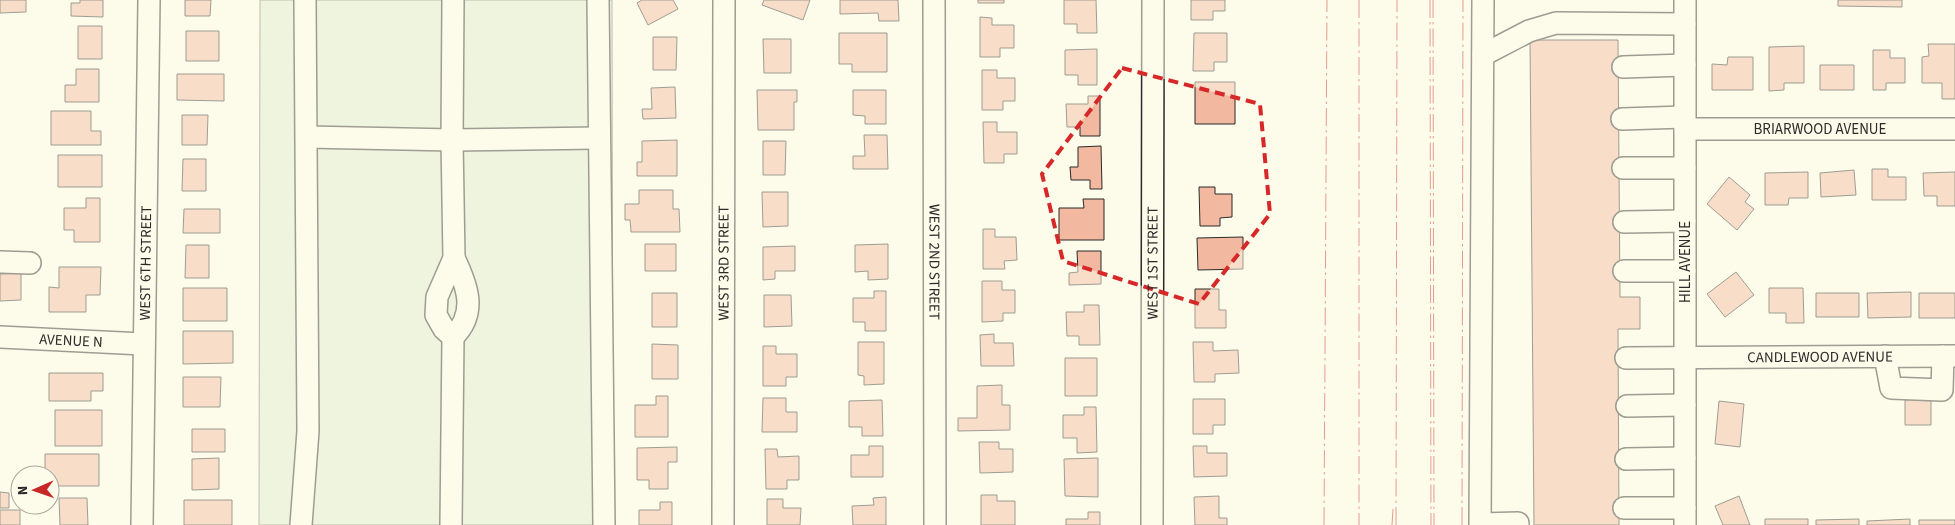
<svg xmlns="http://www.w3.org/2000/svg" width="1955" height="525" font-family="'Source Sans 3',sans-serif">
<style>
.green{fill:#deebd1;stroke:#74746e}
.building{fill:#f2b8a0;stroke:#2b2b2b}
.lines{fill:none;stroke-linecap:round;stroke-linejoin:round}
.minor-casing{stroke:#2b2b2b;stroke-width:24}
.minor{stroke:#fdfbea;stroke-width:21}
.power{stroke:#c62828;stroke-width:1;stroke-dasharray:18 4 2.5 4;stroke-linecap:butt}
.marked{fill:none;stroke:#d62828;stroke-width:4;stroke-dasharray:10 6;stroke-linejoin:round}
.labels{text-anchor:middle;stroke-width:4;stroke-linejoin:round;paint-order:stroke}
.street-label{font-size:15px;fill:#2b2b2b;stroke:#fdfbea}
</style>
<rect width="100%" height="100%" fill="#fdfbea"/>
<path class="green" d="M260,0h352l1,525h-354z"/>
<path class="building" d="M0,0h26v12l-26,1z
M80,0h23v17l-32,-1v-13h9z
M185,0h26l-1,16h-25z
M642,0h31l5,9 -30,16 -11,-22z
M764,0h46l-7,20 -41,-15z
M840,0h58l1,21h-20l-1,-8 -38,1z
M978,0h26v3h-26z
M1064,0h32l1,33h-20v-9h-13z
M1191,0h34v11h-12v9h-22z
M1838,0h64v7l-64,-1z
M980,17l12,1v7h22v23h-14v9h-20z
M78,26h24v33h-24z
M186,31h33v30h-33z
M839,33h48v39h-35v-8h-13z
M1194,33h33v29h-13v9h-21z
M653,37h24l-1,33h-23z
M763,39h28v34h-27z
M1530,40h88l2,257h20v32h-22l1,196h-85z
M1928,44h27v55h-13v-16h-20v-26l7,-1z
M1804,46v37h-20v7l-15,1v-44z
M1097,49v36h-19v-10h-13v-25z
M1873,50h17v8h15v25h-19v7h-13z
M1728,57h25v33h-41v-26l15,1z
M1820,65h34v25h-34z
M76,69h23v33h-34v-17h11z
M982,70h15v8h18v23h-12v9h-21z
M177,74h47v27l-47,-1z
M1195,82h40v42h-40z
M675,87l1,31 -33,1 -1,-10h10l-1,-21z
M757,90h40v12h-3v28h-36z
M853,90h33v34h-21v-8l-12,-1z
M1088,96h12v40h-20v-9h-13l-1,-23h22z
M51,111h40v20h10v14h-50z
M182,115h26l-1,30h-25z
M983,122h14v10h20v22h-13v9h-20z
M864,135h23l1,34h-35v-13h12z
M677,140v36h-40v-14h5v-21z
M763,141h23l-1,34h-22z
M1101,146l1,43h-12v-9h-19l-1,-13h8v-20z
M58,155h44v32h-44z
M183,159h23v32h-24z
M1872,169h16v8h18v23h-34z
M1854,170l2,25 -35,2 -1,-24z
M1808,172v26h-19l-1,7h-23v-32z
M1955,172v34h-18v-10h-13l-1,-23z
M1729,177l21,18 -5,7 9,7 -17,21 -30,-26z
M1199,187h16v7h17v23l-12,1v8h-20z
M639,190h34v19h6l1,23h-49l-1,-12h-5v-16h14z
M762,192h26v34l-25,1z
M86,198h14v44h-26v-12h-10v-22h22z
M1083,199h21v41h-45v-32h25z
M184,209h36v24h-37z
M983,229h12v8h21l1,23 -13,1 1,8h-22z
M1243,237v32l-45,1 -1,-32z
M645,244h31v27h-31z
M888,244v35l-20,1v-9l-13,1v-27z
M186,245h23v33h-24z
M795,246v25h-20v8l-12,1v-33z
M1077,251h24v33l-32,1v-12l9,-1z
M59,267h42l-1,28h-14v17h-37v-25l10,1z
M1736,272l18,23 -29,22 -18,-23z
M21,273v27l-21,1v-27z
M982,281h20v9h13v23h-12v8l-21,1z
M183,288h44v33h-44z
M1769,288h34l1,35h-18v-10h-17z
M1195,289h24v21h7v18h-31z
M874,291h12v40h-21v-9h-12v-24h21z
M1911,292v25l-43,1 -1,-25z
M652,293h25v34h-25z
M1816,293h43v24h-43z
M1919,293h36v25h-36z
M764,295h27l1,31 -28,1z
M1084,305h15l1,40h-21v-9h-12l-1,-24h18z
M183,331h50v32l-50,1z
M994,334v9h19l1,23h-33l-1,-31z
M858,342h26v42l-20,1v-9l-6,-1z
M1193,342h20v9l25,-1 1,23 -24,1v8h-21z
M652,344l26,1v34h-26z
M763,346h13v8h21v23h-11v9h-23z
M1065,358h32v38h-32z
M49,373h54v18h-12v10h-42z
M183,377h38l-1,30h-37z
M1002,385v20h8v25l-52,1v-13h19v-32z
M656,396h12v41h-33v-32h21z
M763,398h23v14h11v20h-35z
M1193,399h32v26h-12v9h-20z
M1931,399v26h-26v-25z
M882,400l1,36h-21v-9h-13v-26z
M1719,401l25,3 -4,43 -25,-3z
M1084,407h12l1,45 -20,1v-15h-14v-23h21z
M55,410h47v36h-47z
M192,429h33v23h-33z
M979,442h20v7h14v23l-33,1z
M869,446h14v31h-32v-22h18z
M1193,446h14v7h20v23l-33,1z
M677,447v15h-9v27h-19v-9h-12v-32z
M765,449h12l1,8 21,-1v24h-12v9h-21z
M45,454h54v32h-49v-11h-5z
M219,458v31l-27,1v-31z
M1098,458v39l-33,-1 -1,-37z
M0,492l9,1v15h-9z
M981,495h16v6h18v24h-34z
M1219,496v22h8v7h-32l-1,-28z
M1739,496l11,29h-27l-8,-19z
M886,497v28h-33l-1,-19 22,-1 -1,-7z
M59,498h28l1,27h-28z
M767,499h16v9h18l-1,17h-33z
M184,500h48v25h-48z
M660,502h12v23h-33v-15h21z
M0,510h20v15h-20z
M1088,512h12v13h-34v-6h22z
M1765,519h43v6h-43z
M1859,519v6h-43v-5z
M1910,519v6h-43v-4z
M1919,520h36v5h-36z"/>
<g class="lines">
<defs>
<g id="minor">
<path d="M598,0l6,525"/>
<path id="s1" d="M934,0l1,525"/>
<path d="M1483,0l-3,524 38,-1"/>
<path d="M1685,0v525"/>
<path d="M1483,55l46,-24 27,-8 129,1"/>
<path d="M1623,67l62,-2"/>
<path d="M1622,119l62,-2"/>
<path id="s2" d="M1685,129h270"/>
<path d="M307,137l145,3 147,-2"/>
<path d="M1623,168h62"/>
<path d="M1624,222l61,-1"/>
<path d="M0,262l30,1"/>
<path d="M1624,271h61"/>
<path id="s3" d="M0,337l143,7"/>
<path d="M453,337c25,-24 14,-52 1,-79"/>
<path d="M1885,356l6,32 51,2 1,-34"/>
<path id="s4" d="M1626,358l329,-2"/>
<path d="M1627,406l58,-1"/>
<path d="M1626,459l59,-1"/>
<path d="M1624,508h61"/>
<path id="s5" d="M142,525l7,-525"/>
<path d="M301,525l7,-94 -3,-431"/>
<path d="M451,525l2,-188 -9,-8 -8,-14 1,-18 17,-39 -2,-118 1,-140"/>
<path id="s6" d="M723,525l1,-525"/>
<path id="s7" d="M1152,525l1,-525"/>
</g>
</defs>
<use href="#minor" class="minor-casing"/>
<use href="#minor" class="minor"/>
<path class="power" d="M1359,0v525
M1430,0l1,525
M1433,0l1,525
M1324,525l3,-525
M1392,525l1,-16
M1396,525l1,-525
M1462,525l1,-525"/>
</g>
<path d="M0 0H1955V525H0ZM1122,68l138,36 10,110 -71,90 -136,-43 -21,-87z" fill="#fdfbea" fill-opacity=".55" fill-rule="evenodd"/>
<path class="marked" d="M1122,68l138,36 10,110 -71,90 -136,-43 -21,-87z"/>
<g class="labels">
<g class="street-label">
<text dy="5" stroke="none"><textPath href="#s2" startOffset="135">BRIARWOOD AVENUE</textPath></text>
<text dy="5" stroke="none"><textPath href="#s5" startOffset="262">WEST 6TH STREET</textPath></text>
<text dy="5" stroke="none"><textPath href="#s6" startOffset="262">WEST 3RD STREET</textPath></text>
<text dy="5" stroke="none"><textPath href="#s1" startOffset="262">WEST 2ND STREET</textPath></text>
<text dy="5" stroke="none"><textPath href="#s7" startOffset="262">WEST 1ST STREET</textPath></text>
<text transform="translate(1685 262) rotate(-90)" y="5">HILL AVENUE</text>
<text dy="5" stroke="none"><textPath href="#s3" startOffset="71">AVENUE N</textPath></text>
<text dy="5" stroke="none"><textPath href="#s4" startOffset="194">CANDLEWOOD AVENUE</textPath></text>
</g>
</g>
<g transform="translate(35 490) rotate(268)"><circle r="24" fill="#fdfbea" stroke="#a9a89e"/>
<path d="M0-4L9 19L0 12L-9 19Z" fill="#c62828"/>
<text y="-8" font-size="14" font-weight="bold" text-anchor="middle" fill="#2b2b2b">N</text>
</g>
</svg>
